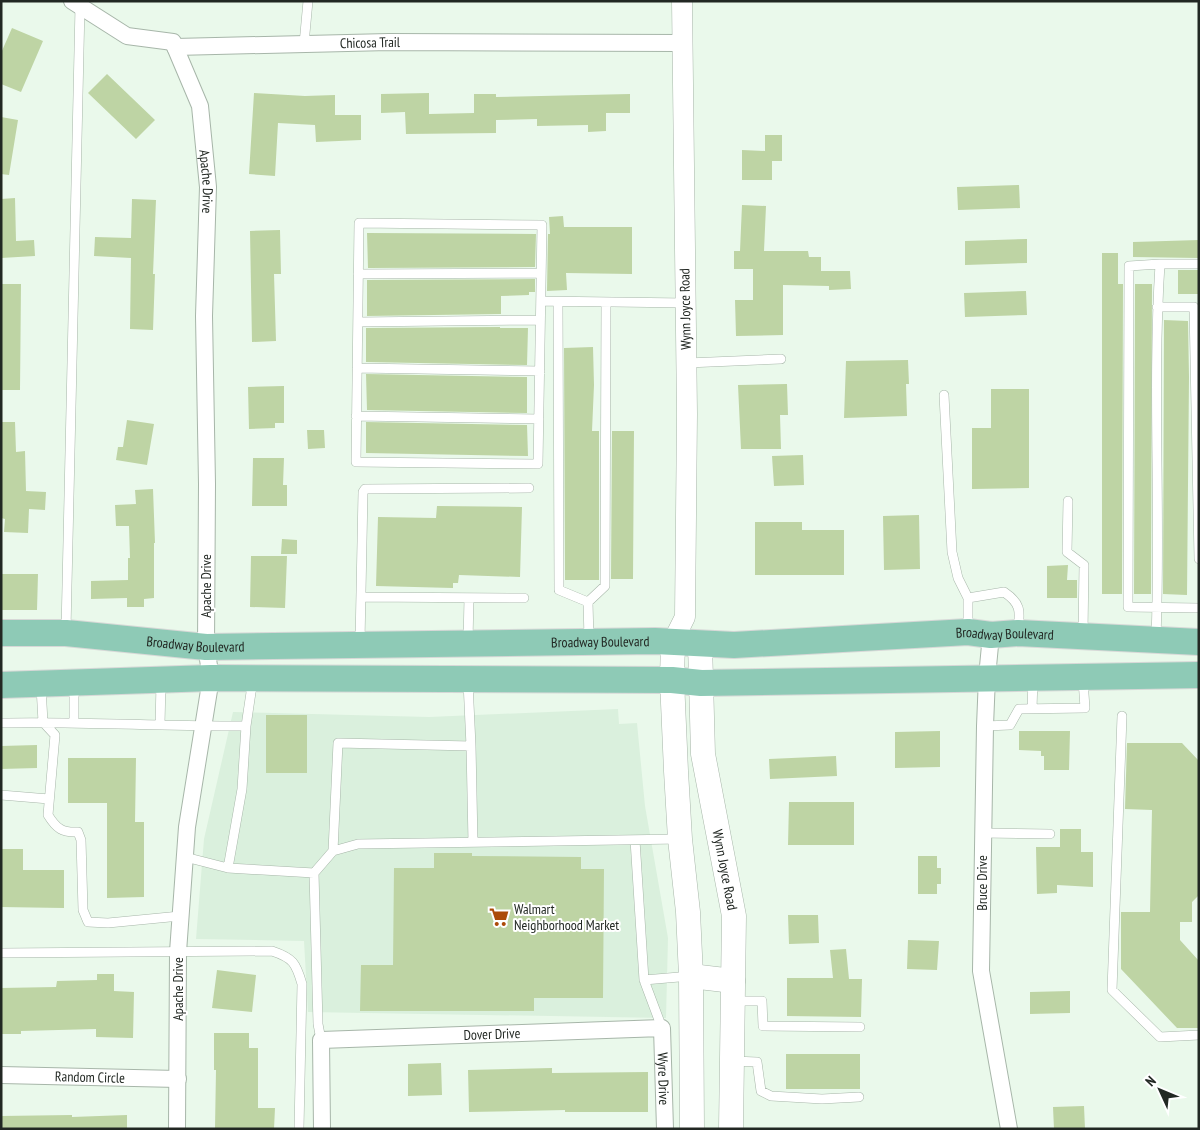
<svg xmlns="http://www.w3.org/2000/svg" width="1200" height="1130" font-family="'PT Sans Narrow',sans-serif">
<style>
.built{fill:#daf0dd}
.building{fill:#bed4a4}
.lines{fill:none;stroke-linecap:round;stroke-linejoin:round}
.service-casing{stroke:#a7b6a9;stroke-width:10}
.minor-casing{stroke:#a7b6a9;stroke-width:18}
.tertiary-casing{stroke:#a7b6a9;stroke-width:21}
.secondary-casing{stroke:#a7b6a9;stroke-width:25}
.primary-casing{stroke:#d7d8d7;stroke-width:28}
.service{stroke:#fff;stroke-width:9}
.minor{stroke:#fff;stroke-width:16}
.tertiary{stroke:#fff;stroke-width:20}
.secondary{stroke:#fff;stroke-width:24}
.primary{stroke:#8ecab6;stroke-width:26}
.labels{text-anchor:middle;stroke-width:4;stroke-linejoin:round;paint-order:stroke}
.street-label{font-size:14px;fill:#222823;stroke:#fff}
.poi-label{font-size:14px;fill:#222823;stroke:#fff;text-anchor:start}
</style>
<rect width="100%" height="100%" fill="#eaf9eb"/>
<path class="built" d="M618,709l1,15 18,-1 8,83 23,132 -2,80 -358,-6 -4,-71 -108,-2 8,-100 29,-127 196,5z"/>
<path class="building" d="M12,28l31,13 -22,51 -20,-8v-31z
M107,74l48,46 -19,19 -48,-46z
M254,93l51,3 30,-1v20h26v25l-45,2 -1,-17 -37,-2 -3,53 -26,-2z
M429,93v21l45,-1v-19h22v3l134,-3v19h-24v18l-18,1v-7l-51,1v-7l-41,1v13l-90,1 -1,-22 -24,1v-19z
M1,117l17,3 -9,55 -8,-1z
M765,135h17v26h-10v19h-30v-30l23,1z
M1019,185l1,23 -62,2 -1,-23z
M15,198l1,43 18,-1 1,16 -34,2v-59z
M132,199l24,1 -3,74h2l-2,56 -23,-1 1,-71 -37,-2 1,-19 36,1z
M742,205l24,1 -2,45h44l1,6h12v14h29l1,18 -22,1v-4l-46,-1v50l-47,1 -1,-36h18v-31h-19v-18h6z
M563,216l1,11h68v47l-66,-1 1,17 -20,1 1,-57h2l-1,-17z
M280,230l1,44h-7l2,67 -24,1 -2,-111z
M367,233l169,1 -1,33 -167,1z
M1027,239v24l-62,2v-24z
M1199,240v18l-66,-1v-15z
M1102,253h16v31h5l-1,310h-20z
M1178,270h21v24h-21z
M535,279v13h-6v3l-28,1v18l-134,2v-36z
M1,284h20l-1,106h-19z
M1135,284h17l-1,310h-17z
M1026,291l1,24 -62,2 -1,-24z
M1164,320l24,1 1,56 -2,218 -24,-1z
M500,327v1h28l-1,37 -161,-3v-34z
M593,347l1,38 -2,46h7v149h-34l-1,-232z
M908,360l1,24h-3l1,32 -63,2 2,-57z
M366,374l161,3v36l-160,-3z
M787,384l1,31h-8l1,34h-40l-3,-64z
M284,386v37h-9v5l-26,1 -1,-42z
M991,389h38v99l-57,1v-61h19z
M127,420l27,4 -7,41 -31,-5 2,-13h5z
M1,422h14l1,30 9,-1 1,40 20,1 -1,18 -16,-1 -1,24 -24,-1 1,-13 -4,-1z
M366,422l161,3 1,31 -162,-3z
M307,430h17l1,18 -17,1z
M612,431h22l-1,148h-22z
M803,455l1,30 -30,1 -2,-30z
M253,458h31l-1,27h4v21h-35z
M153,489l2,54h-1v55l-10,1v8h-17v-9l-36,1v-18l37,-1v-22h2l-1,-32h-13l-1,-21 21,-1 -1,-14z
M437,506l85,1 -2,70 -61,-2 -1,8h-5v5l-77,-2 2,-69 58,1z
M919,515l1,54 -36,1 -1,-54z
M755,522h47v8h42v45h-89z
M282,539l15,1v14h-16z
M251,556h36l-2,52 -35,-1z
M1068,565l-1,15h10v18h-30v-32z
M1,574h37l-1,36h-36z
M266,715h41v58h-41z
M940,731v36l-45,1v-36z
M1019,731h51l-1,39h-25v-14h-3v-5l-22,-1z
M1127,743h55l17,18v134l-7,7v20h-12v18l19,21v67h-22l-56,-59v-57h29l2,-102 -27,-1z
M37,745v23l-36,1v-23z
M836,756l1,20 -67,3 -1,-20z
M68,758h68l-1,64h9v75l-37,1v-95h-39z
M789,802h65v43h-66z
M1060,829h21v23h12v35l-36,-2v8l-20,1 -1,-47h24z
M1,849h22v21h41v38l-63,-1z
M434,853h38v3l109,1v12h23l-1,129h-69v13h-174l1,-46h32l1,-97h40z
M918,856h19v12h4v16h-4v10h-19z
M788,915h30l1,28 -30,1z
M908,940l31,1 -2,29 -30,-1z
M846,949l3,30h13l-1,38 -74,-1v-38h46l-3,-28z
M217,970l39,5 -4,37 -40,-4z
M97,974h17v17l20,1 -1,46 -37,-1v-8l-75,2v3h-20v-46l55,-1 1,-6 40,-1z
M1070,991v22l-40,1v-22z
M214,1033h35v15h9v60h17l-1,21 -59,-1 1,-58h-2z
M786,1054h74v35h-74z
M441,1063l1,32 -34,1v-32z
M552,1068v5l96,-1v40h-83v-2l-96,2 -1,-42z
M1084,1106l1,23h-31l-1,-22z
M72,1115v2l55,-2v14h-126v-13z"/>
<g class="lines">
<defs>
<path id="service" d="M304,44l4,-43
M359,223l183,2 -4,239 -182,-2z
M1160,264l-31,2 -1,341 71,1
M358,274l183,-1
M541,301l144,2
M558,302l1,288 29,12
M1157,307h37l5,252
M358,322l182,-2
M687,363l94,-4
M357,368l183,3
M944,395l8,157 6,26 10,20
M356,416l183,3
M1068,501l-1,51 17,13 -1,68
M361,597l163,1
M66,630l14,-624
M968,630v-32l36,-6c18,12 16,20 14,39
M1156,637c5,-124 -4,-249 4,-373h39
M589,639l-1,-37 17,-16 1,-283
M468,641l1,-43
M360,642l3,-150 2,-3 164,-1
M74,685v38
M41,687l2,35 12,13 -7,80c8,13 14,18 30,17l3,8 2,70 5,12 20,1 72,-7
M1032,709l1,-30
M1122,716l-10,274 48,47 39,-2
M1,723c82,-2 164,4 245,3l-4,63 -14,79
M160,725l1,-42
M246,726l7,-47
M985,726l25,-1 9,-16 66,-1 -2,-28
M471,746l2,96
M1,795l48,4
M982,833l68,1
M635,840l9,140 47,-4
M333,851l25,-7 322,-5
M185,857l43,11 86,5
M1,953l271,-2c21,7 24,12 30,33l-3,145
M644,980l18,48
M733,1001h29l1,25 97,1
M321,1040l-3,-16 -4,-151 19,-22 5,-108 133,3 -3,-64
M734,1061l23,1 4,29 10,5 51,3 37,-2"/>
<g id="minor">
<path id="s1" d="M72,1l55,35 46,6 2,5 214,-5 293,1"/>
<path id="s2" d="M175,47l25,59 8,81 -4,129 3,168 -1,163 5,31 -24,149 -9,125 -1,177"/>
<path d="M991,635l-4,42 -2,49 -4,245 28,158"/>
<path id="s3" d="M1,1075l177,4"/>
<path id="s4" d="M322,1129l-1,-89 341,-12 3,101"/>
</g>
<path id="tertiary" d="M673,641l12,-24 2,-203 -5,-413"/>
<g id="secondary">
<path d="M673,641l-1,39 4,91 4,68 8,73 3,64 1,153"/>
<path id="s5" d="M700,643l3,111 31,162 -3,213"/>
<path d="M691,976l42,5"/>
</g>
<g id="primary">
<path id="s6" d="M1,633h65l140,14 449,-6 79,4 234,-13 23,3 27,-2 181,9"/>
<path d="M1,685l210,-7 461,2 29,3 498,-8"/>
</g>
</defs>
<use href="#service" class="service-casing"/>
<use href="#minor" class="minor-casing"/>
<use href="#tertiary" class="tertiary-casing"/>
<use href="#secondary" class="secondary-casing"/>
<use href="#primary" class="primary-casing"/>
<use href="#service" class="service"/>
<use href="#minor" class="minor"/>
<use href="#tertiary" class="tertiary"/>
<use href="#secondary" class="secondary"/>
<use href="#primary" class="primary"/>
</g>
<defs>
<symbol id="supermarket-bare" viewBox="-9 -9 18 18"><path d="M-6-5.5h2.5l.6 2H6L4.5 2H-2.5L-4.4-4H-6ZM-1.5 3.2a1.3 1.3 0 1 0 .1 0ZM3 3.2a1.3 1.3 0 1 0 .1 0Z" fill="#ac4b09" stroke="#fff" stroke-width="2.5" paint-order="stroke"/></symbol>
</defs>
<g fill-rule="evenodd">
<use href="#supermarket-bare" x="485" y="903" width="28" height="28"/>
</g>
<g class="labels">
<g class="street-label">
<text dy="5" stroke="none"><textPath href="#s1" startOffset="312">Chicosa Trail</textPath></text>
<text dy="5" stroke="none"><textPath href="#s2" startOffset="140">Apache Drive</textPath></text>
<text transform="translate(685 309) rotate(-91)" y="5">Wynn Joyce Road</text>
<text transform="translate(206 586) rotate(-90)" y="5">Apache Drive</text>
<text dy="5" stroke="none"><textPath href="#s6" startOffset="1005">Broadway Boulevard</textPath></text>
<text dy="5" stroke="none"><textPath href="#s6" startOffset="600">Broadway Boulevard</textPath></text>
<text dy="5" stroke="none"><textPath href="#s6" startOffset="195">Broadway Boulevard</textPath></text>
<text dy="5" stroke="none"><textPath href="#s5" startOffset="229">Wynn Joyce Road</textPath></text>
<text transform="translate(982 883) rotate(-90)" y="5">Bruce Drive</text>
<text transform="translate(178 989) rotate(-90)" y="5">Apache Drive</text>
<text dy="5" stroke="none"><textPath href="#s4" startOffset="260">Dover Drive</textPath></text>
<text dy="5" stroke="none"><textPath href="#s3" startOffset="89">Random Circle</textPath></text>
<text dy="5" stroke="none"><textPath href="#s4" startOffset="481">Wyre Drive</textPath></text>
</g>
<g class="poi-label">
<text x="514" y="914">Walmart<tspan x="514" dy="16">Neighborhood Market</tspan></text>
</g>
</g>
<rect width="1200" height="1130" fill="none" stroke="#222823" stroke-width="5"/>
<g transform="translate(1160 1090) rotate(314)" stroke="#ffffff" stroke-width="4" paint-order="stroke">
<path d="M0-4L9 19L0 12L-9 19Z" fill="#222823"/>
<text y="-8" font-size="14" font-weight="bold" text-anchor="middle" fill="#222823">N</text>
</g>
</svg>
